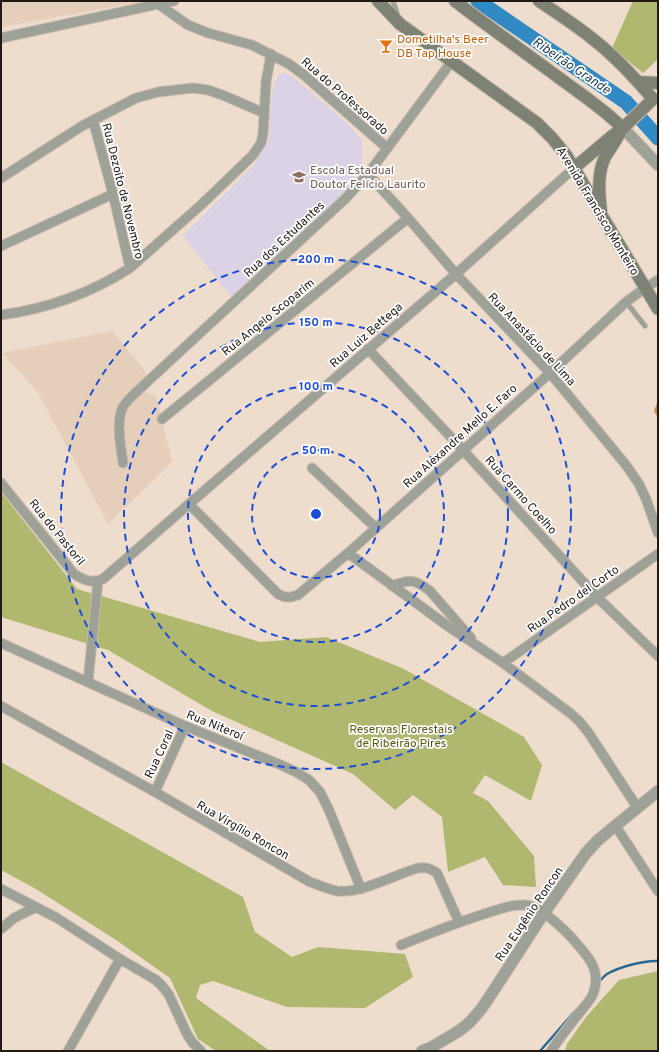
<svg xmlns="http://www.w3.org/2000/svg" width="659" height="1052" font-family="Overpass,sans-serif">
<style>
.built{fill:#e6cfba}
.education{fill:#dbd2e6}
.green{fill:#b0b76f}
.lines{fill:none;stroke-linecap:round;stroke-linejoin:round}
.stream{stroke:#2d6890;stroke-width:2.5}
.river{stroke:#328ac5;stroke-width:15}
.service-casing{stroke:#c9baac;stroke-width:6}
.minor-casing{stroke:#c9baac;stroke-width:11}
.tertiary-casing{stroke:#c9baac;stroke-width:13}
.secondary-casing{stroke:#c9baac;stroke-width:14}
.service{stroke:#9da198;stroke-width:4.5}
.minor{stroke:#9da198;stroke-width:9}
.tertiary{stroke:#9da198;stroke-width:11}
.secondary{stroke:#7d8275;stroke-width:12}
.wall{fill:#c98d4f}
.ring{fill:none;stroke:#1d4ed8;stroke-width:2;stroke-dasharray:7 5}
.labels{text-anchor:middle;stroke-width:3.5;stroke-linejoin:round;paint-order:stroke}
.food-label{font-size:12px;fill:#c56008;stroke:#fff;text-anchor:start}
.street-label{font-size:12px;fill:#211a15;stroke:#fff}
.education-label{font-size:12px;fill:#785e54;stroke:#fff;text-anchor:start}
.park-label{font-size:12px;fill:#565b14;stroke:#fff}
.water-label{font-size:13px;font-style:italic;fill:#153952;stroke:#fff}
.centre{fill:#1d4ed8;stroke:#fff;stroke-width:2}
.ring-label{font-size:12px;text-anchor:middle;font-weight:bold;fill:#1d4ed8;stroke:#fff;stroke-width:3.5;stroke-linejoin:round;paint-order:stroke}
</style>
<rect width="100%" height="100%" fill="#eeddcd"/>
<path class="built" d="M1,1h146l-146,26z
M112,331l33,40v21l11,4 16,66 -64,62 -71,-133 -35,-38z"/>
<path class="education" d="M283,73l9,3 53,45 17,19v26l-12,21 -118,111 -49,-62 70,-70 16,-26 2,-41 2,-10 5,-13z"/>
<path class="green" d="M633,1h25v58l-15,14 -31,-25z
M1,492l76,97 183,53 66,-5 78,32 120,68 18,28 -11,36 -46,-26 -12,18 15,8 46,55 2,31 -33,-2 -18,-28 -37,15 -6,-55 -29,-22 -18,15 -42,-36 -141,-63 -104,-61 -107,-33z
M1,762l242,135 12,35 37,25 26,-10 87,7 8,23 -48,31 -78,-1 -74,-26 -13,4 -4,13 74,53h-54l-18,-12 -28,-61 -54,-38 -80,-51 -35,-19z
M658,971v80h-93l2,-7 19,-27 33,-37z"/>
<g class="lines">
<path class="stream" d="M598,983c3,-3 6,-7 9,-9 12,-7 38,-14 51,-13
M540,1051l36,-41"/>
<path class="river" d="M478,1l148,101 32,36"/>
<defs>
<path id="service" d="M393,1l5,16
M626,302l19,24"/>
<path id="minor" d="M158,4l30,21 20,8 44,12 37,19 15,11 83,73
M1,38l157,-34 16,-3
M93,120l20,74 17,74
M368,174l40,44 48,56 94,99 76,92 13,19 7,15 12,34
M1,178l81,-52 54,-28 22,-6 35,-4 15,2 17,6 39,17
M1,246l112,-52
M1,315c45,-6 90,-22 129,-47l72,-64 50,-48 5,-7 4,-6 2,-9 3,-52 5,-28
M368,349l95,101 134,147 61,59
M162,419l246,-201
M123,463c-2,-16 -7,-39 -1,-54 3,-8 18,-20 24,-26l199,-184 23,-25 84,-113
M312,468l64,60
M1,483l73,91c10,6 18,10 29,5l86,-75 267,-230 118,-106
M189,504l89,90c7,4 12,4 20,1l50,-42 202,-180 76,-71 19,-14 13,-8
M348,553l101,74 54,36 67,50 9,8 9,11 49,75
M392,586c18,-7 23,-7 38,5l41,47
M1,643l184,83 96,39 15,7 13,8 11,12 9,18 32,79
M503,663l155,-109
M88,682l10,-101
M1,706l154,86 155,90c9,3 17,7 27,9 23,3 57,-16 81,-23 8,-1 12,0 19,5l22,49
M155,792l30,-66
M615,825l43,66
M1,889l56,29 63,41 36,21 6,6 7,9 18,39 5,8 9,9
M1,929l13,-11 22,-11
M401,945c27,-11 55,-22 83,-31 14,-4 32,-12 47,-8 14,4 38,28 47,39 13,15 22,26 16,46 -2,8 -9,15 -14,21 -10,13 -20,25 -29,39
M68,1051l52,-92"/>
<path id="tertiary" d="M623,128l35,37
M422,1051l8,-3 29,-17 11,-9 12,-14 12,-18 50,-77 42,-60 12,-13 60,-49"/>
<path id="secondary" d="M378,1l22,23 137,99 15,15 14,17 8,13 28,48 56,93
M455,1l17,13 116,85 18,14 17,15
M539,1c18,12 38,25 55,39 22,17 41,38 59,59l-30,29 -11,8 -38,32
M639,82l19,1
M601,211c-2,-18 -4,-37 4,-54 5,-8 11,-16 15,-25"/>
</defs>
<use href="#service" class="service-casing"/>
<use href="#minor" class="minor-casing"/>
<use href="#tertiary" class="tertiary-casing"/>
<use href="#secondary" class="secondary-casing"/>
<use href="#service" class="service"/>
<use href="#minor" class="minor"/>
<use href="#tertiary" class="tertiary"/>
<use href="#secondary" class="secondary"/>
</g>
<path class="wall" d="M657,403h1v15l-4,-7z"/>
<g class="ring">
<circle cx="316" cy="514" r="64"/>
<circle cx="316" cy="514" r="128"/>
<circle cx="316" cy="514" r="192"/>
<circle cx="316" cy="514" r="255"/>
</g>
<defs>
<symbol id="bar-bare" viewBox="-9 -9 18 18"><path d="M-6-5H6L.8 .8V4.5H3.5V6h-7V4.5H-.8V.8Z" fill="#e8710a" stroke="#fff" stroke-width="2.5" paint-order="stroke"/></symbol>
<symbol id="school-bare" viewBox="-9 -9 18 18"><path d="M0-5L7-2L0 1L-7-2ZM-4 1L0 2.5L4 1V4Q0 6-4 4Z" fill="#8d6e63" stroke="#fff" stroke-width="2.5" paint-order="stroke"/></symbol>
</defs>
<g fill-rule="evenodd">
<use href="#bar-bare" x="376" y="36" width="20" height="20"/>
<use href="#school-bare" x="289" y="167" width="20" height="20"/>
</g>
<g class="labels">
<g class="food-label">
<text x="397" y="43">Dometilha's Beer<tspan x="397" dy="14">DB Tap House</tspan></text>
</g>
<g class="street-label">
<text transform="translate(345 96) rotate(41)" y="4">Rua do Professorado</text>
<text transform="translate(123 191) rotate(76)" y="4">Rua Dezoito de Novembro</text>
<text transform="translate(598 211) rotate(59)" y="4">Avenida Francisco Monteiro</text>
<text transform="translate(284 239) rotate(-43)" y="4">Rua dos Estudantes</text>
<text transform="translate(268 317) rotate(-39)" y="4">Rua Angelo Scoparim</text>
<text transform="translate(366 335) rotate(-41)" y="4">Rua Luiz Bettega</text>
<text transform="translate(532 339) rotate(47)" y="4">Rua Anastácio de Lima</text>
<text transform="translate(460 436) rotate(-42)" y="4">Rua Alexandre Mello E. Faro</text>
<text transform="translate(521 495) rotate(48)" y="4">Rua Carmo Coelho</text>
<text transform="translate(57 532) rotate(51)" y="4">Rua do Pastoril</text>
<text transform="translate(573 599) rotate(-35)" y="4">Rua Pedro del Corto</text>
<text transform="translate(215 725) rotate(22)" y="4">Rua Niteroí</text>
<text transform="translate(159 754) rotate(-65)" y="4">Rua Coral</text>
<text transform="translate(243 830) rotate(30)" y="4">Rua Virgílio Roncon</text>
<text transform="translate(529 914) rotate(-56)" y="4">Rua Eugênio Roncon</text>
</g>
<g class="education-label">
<text x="310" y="174">Escola Estadual<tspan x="310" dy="14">Doutor Felício Laurito</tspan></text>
</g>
<g class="park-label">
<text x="401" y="733">Reservas Florestais<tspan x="401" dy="14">de Ribeirão Pires</tspan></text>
</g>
<g class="water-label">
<text transform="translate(572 65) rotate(34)" y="5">Ribeirão Grande</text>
</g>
</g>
<circle cx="316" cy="514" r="6" class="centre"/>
<g class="ring-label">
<text x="316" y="263">200 m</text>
<text x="316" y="326">150 m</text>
<text x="316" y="390">100 m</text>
<text x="316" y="454">50 m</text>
</g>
<rect width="659" height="1052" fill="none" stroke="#211a15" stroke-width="4"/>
</svg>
